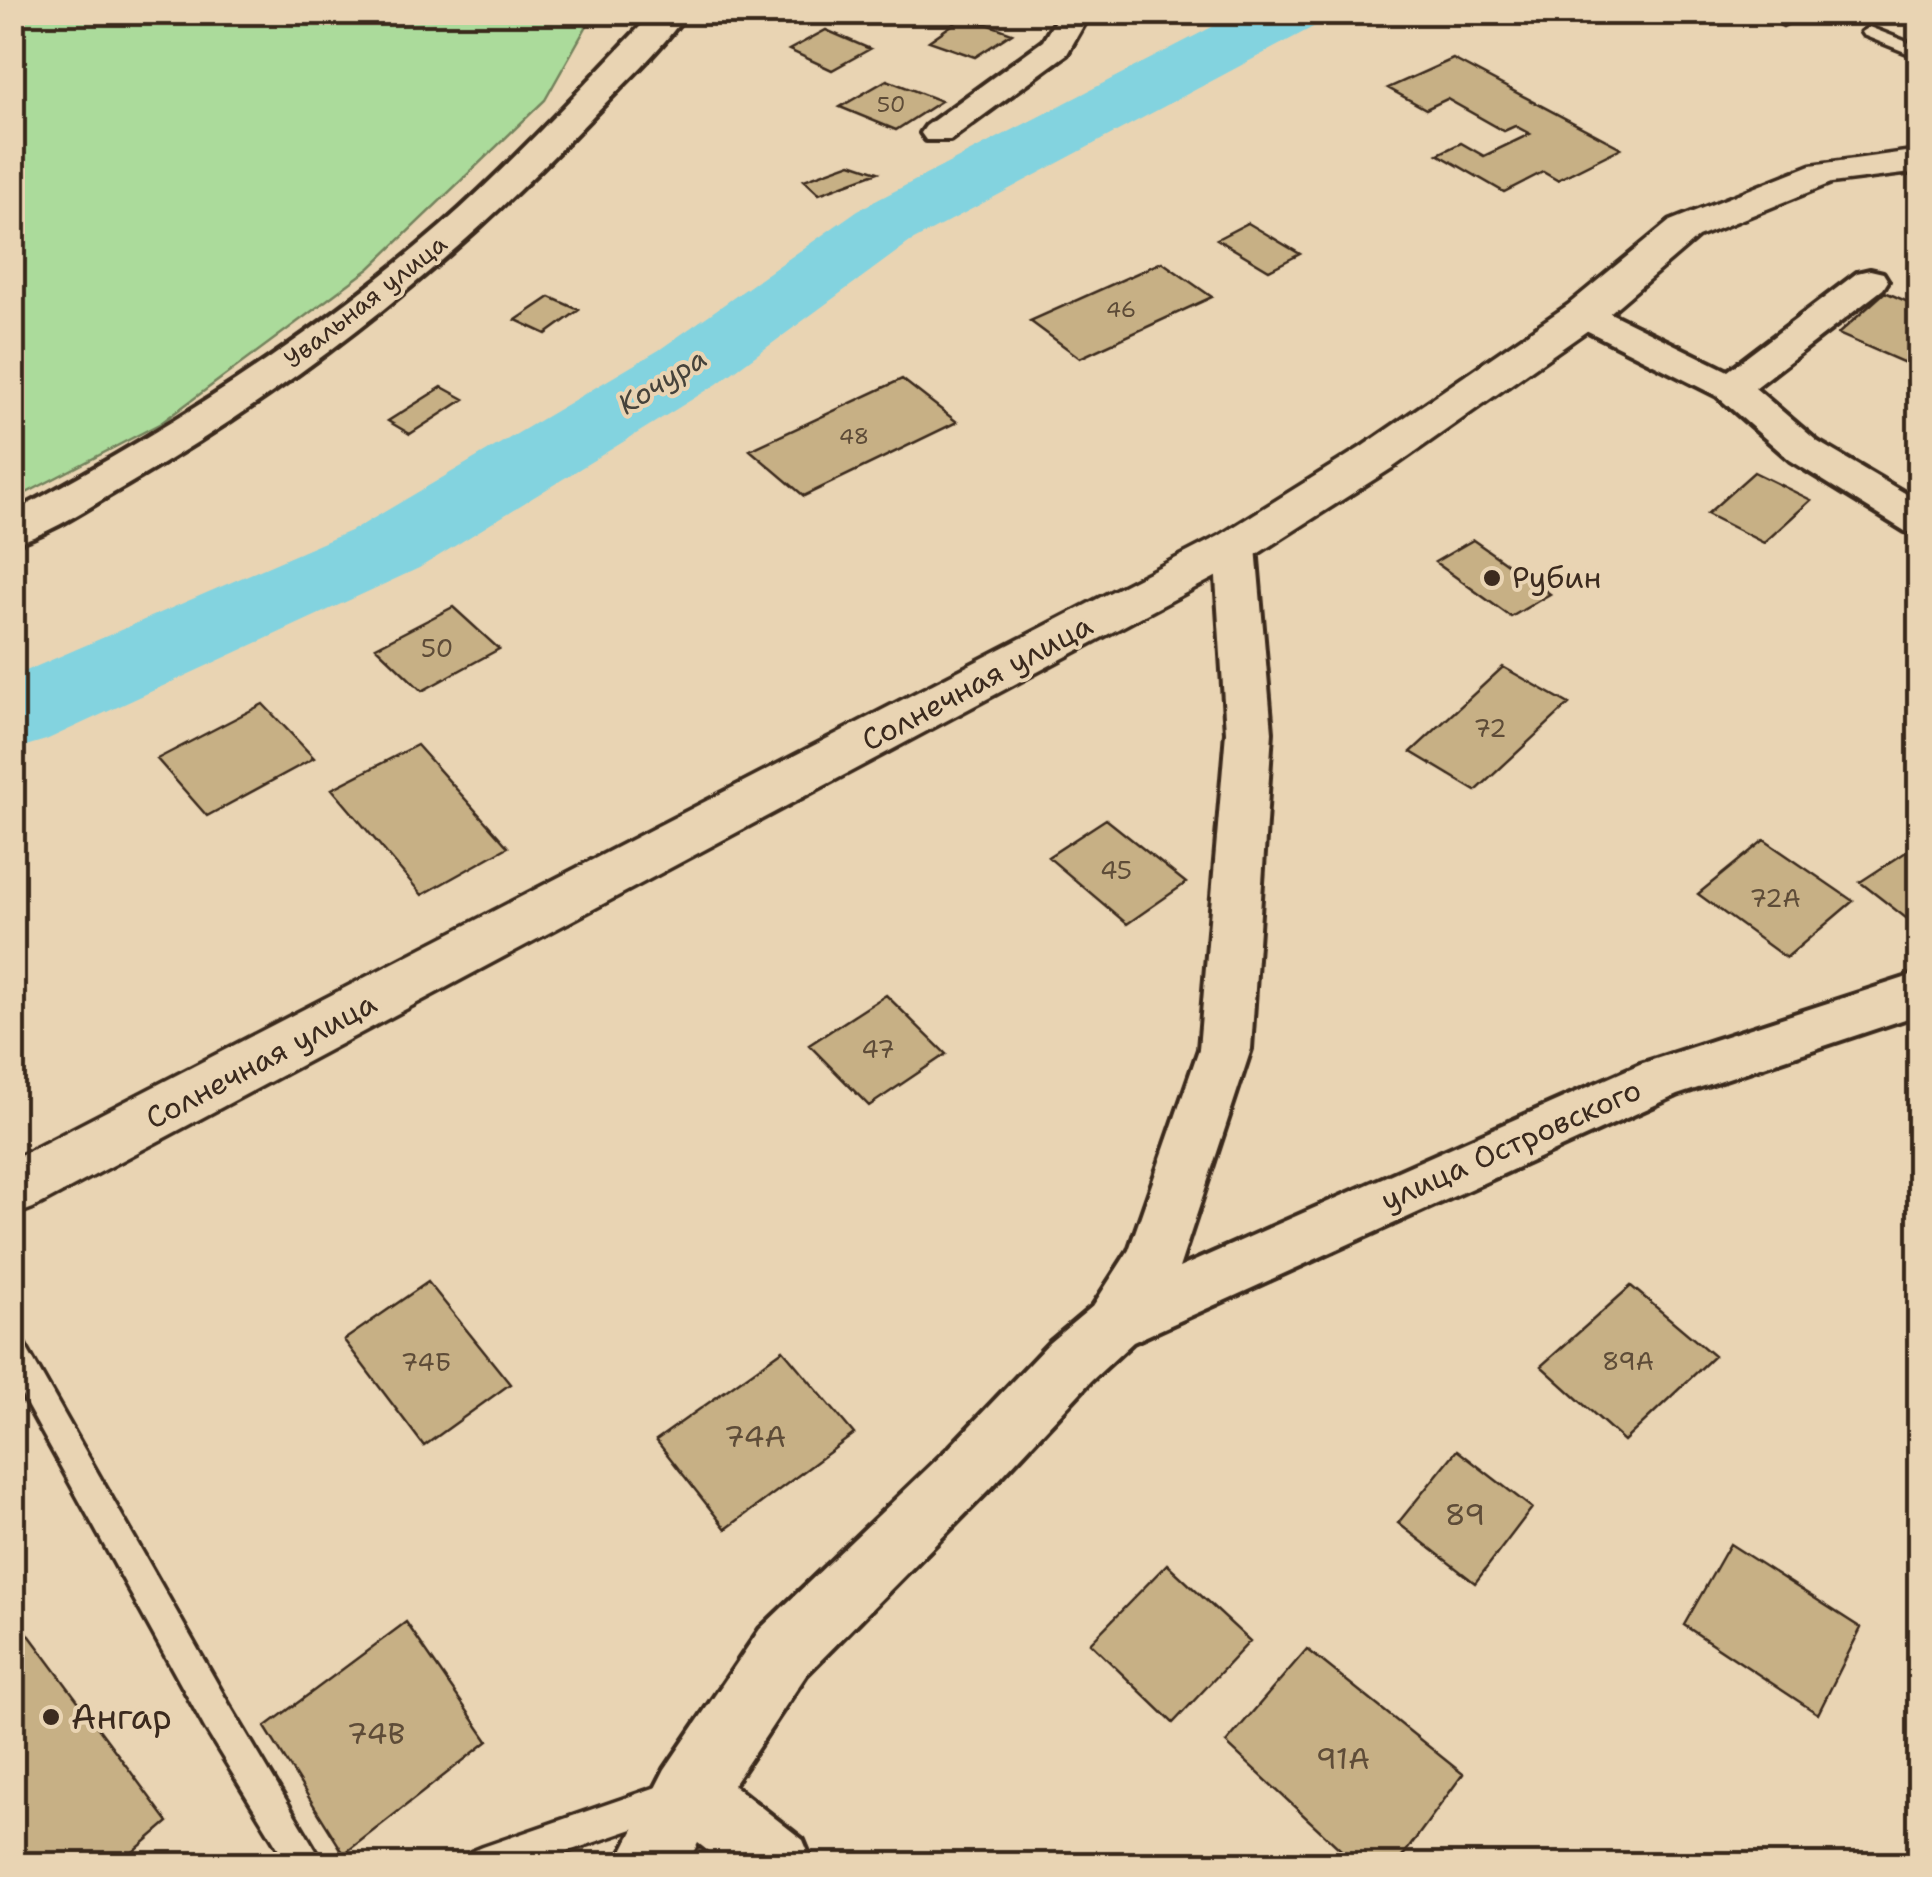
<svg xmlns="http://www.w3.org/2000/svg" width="1932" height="1877" font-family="'Shantell Sans',sans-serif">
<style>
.green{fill:#abdb9b;stroke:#73825c;stroke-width:2.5}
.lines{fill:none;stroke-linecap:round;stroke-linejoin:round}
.river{fill:#83d3df;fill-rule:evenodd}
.building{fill:#c7b085;stroke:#3b2a1e;stroke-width:2.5}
.service-casing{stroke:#3b2a1e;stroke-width:7}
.minor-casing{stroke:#3b2a1e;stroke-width:8}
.primary-casing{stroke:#3b2a1e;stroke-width:7}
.service{fill:#e9d4b3;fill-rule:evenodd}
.minor{fill:#e9d4b3;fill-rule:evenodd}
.primary{fill:#e9d4b3;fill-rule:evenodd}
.poi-dot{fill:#3b2a1e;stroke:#e9d4b3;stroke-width:4}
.labels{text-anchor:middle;stroke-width:8;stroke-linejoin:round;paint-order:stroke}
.far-number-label{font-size:22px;fill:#5e4c38}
.far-street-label{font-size:25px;fill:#3b2a1e;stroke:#e9d4b3}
.number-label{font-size:25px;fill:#5e4c38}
.far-water-label{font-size:28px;font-style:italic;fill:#46433b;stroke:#e9d4b3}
.poi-label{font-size:30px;fill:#3b2a1e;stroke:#e9d4b3;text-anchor:start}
.street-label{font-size:30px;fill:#3b2a1e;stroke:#e9d4b3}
.near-number-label{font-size:30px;fill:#5e4c38}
.near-poi-label{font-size:35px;fill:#3b2a1e;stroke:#e9d4b3;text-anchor:start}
</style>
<rect width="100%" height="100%" fill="#e9d4b3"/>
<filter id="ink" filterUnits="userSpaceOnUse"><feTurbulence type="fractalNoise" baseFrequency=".01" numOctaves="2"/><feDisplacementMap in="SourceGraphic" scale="20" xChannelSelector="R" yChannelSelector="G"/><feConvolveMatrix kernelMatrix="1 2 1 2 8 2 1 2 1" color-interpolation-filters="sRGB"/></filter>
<g filter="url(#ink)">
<path class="green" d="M13,12h581v1l-49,87 -175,168 -209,155 -148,77z"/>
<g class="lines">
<path class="river" d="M1241,12h84l-10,14 -405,216 -193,142 -298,184 -373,172 -34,10v-73l345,-149 302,-178 199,-140z"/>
</g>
<path class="building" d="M1753,12h60l-30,15z
M965,16l47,17 -37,24 -46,-16z
M826,30l44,19 -38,21 -43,-20z
M1453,59l168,89 -64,32 -14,-8 -39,20 -66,-38 23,-11 23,13 46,-22 -15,-8 -11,5 -57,-32 -21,10 -38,-21z
M887,80l54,21 -45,29 -56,-23z
M851,163l27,9 -59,22 -15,-14z
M1248,223l52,31 -31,16 -52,-31z
M1162,262l50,35 -132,61 -50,-37z
M1885,292l35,15v42l-15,14 -67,-29z
M550,297l29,13 -33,24 -30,-14z
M902,379l55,43 -153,74 -54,-46z
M442,387l22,12 -54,35 -22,-13z
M1754,472l57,28 -47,43 -57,-29z
M1473,540l77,54 -39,23 -76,-55z
M453,607l46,42 -77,42 -46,-44z
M1503,667l66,37 -93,87 -65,-39z
M263,704l51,54 -107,58 -50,-57z
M417,745l91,102 -86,48 -90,-106z
M1106,819l80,64 -59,41 -79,-67z
M1764,840l89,61 -67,57 -88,-64z
M1920,843v86l-60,-47z
M886,995l60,59 -77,52 -60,-61z
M428,1282l82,102 -86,62 -80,-106z
M1631,1286l83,70 -90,85 -83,-75z
M783,1350l71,84 -128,95 -70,-89z
M1457,1450l75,58 -57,75 -77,-60z
M1730,1544l131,84 -43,86 -134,-89z
M1167,1564l83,77 -77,82 -83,-80z
M12,1612l156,210 -49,42h-107z
M406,1622l82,119 -144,113 -79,-127z
M1307,1649l156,125 -66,90h-41l-130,-121z"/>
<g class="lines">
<defs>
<path id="service" d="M1869,27l51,20v11l-57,-23 -2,-3z
M12,1336l10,4 208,366 94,158h-36l-82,-134 -194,-352z
M674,1781l12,5 5,12 -5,12 -12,5 -143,49h-65l5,-12 12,-5z"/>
<path id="minor" d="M654,12h33c-26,39 -65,73 -97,107 -137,144 -291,266 -463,366 -36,20 -75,49 -115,59v-31c152,-81 298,-173 428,-286 76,-67 144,-142 214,-215z
M1060,12h31l-24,42 -117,86h-24l-5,-7 5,-7 117,-85z
M1870,270l13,3 5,8 -5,8 -128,99 63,54 102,60v32l-15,-3 -115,-71 -73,-64 -147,-74 -6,-8 6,-8 13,-3 13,3 132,65 129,-98z
M1235,533l15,4 6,10 16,185 -21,317 -72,219 461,-204 280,-91v41l-243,81 -544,247 -42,39 -100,107 -185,187 -73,110 70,55 10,24h-88l-27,-21 -11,21h-71l49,-95 95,-140 189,-181 100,-105 44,-37 36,-56 70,-201 27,-317 -12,-185 6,-10z"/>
<path id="primary" d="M1920,150v22l-89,11 -133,54 -100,86 -206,145 -141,90 -1218,650 -21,8v-56l1207,-624 141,-88 208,-143 102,-84 141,-56z"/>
</defs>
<use href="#service" class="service-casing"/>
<use href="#minor" class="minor-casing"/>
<use href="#primary" class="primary-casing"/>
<use href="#service" class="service"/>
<use href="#minor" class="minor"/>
<use href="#primary" class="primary"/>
</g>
</g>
<g class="poi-dot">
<circle cx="1492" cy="578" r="10"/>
<circle cx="51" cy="1717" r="10"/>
</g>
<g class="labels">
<g class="far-number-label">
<text x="891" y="112">50</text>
<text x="1121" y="317">46</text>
<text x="854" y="444">48</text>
</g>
<g class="far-street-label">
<text transform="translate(365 301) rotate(-38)" y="9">Увальная улица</text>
</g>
<g class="number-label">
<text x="437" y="657">50</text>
<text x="1490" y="737">72</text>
<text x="1116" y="879">45</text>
<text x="1775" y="907">72А</text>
<text x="878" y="1058">47</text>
<text x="1628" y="1370">89А</text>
<text x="426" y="1371">74Б</text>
</g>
<g class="far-water-label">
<text transform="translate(662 381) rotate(-32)" y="10">Кочура</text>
</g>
<g class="poi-label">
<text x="1512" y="588">Рубин</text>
</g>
<g class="street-label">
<text transform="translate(977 683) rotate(-28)" y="10">Солнечная улица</text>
<text transform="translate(261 1061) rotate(-28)" y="10">Солнечная улица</text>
<text transform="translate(1511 1145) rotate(-24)" y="10">улица Островского</text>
</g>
<g class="near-number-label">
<text x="755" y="1447">74А</text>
<text x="1465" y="1525">89</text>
<text x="376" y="1744">74В</text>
<text x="1343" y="1769">91А</text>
</g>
<g class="near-poi-label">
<text x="71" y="1729">Ангар</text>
</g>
</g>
<rect width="1932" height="1877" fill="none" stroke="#e9d4b3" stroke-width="50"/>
<rect x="25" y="25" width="1882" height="1827" fill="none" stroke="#3b2a1e" stroke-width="4" filter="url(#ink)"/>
</svg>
